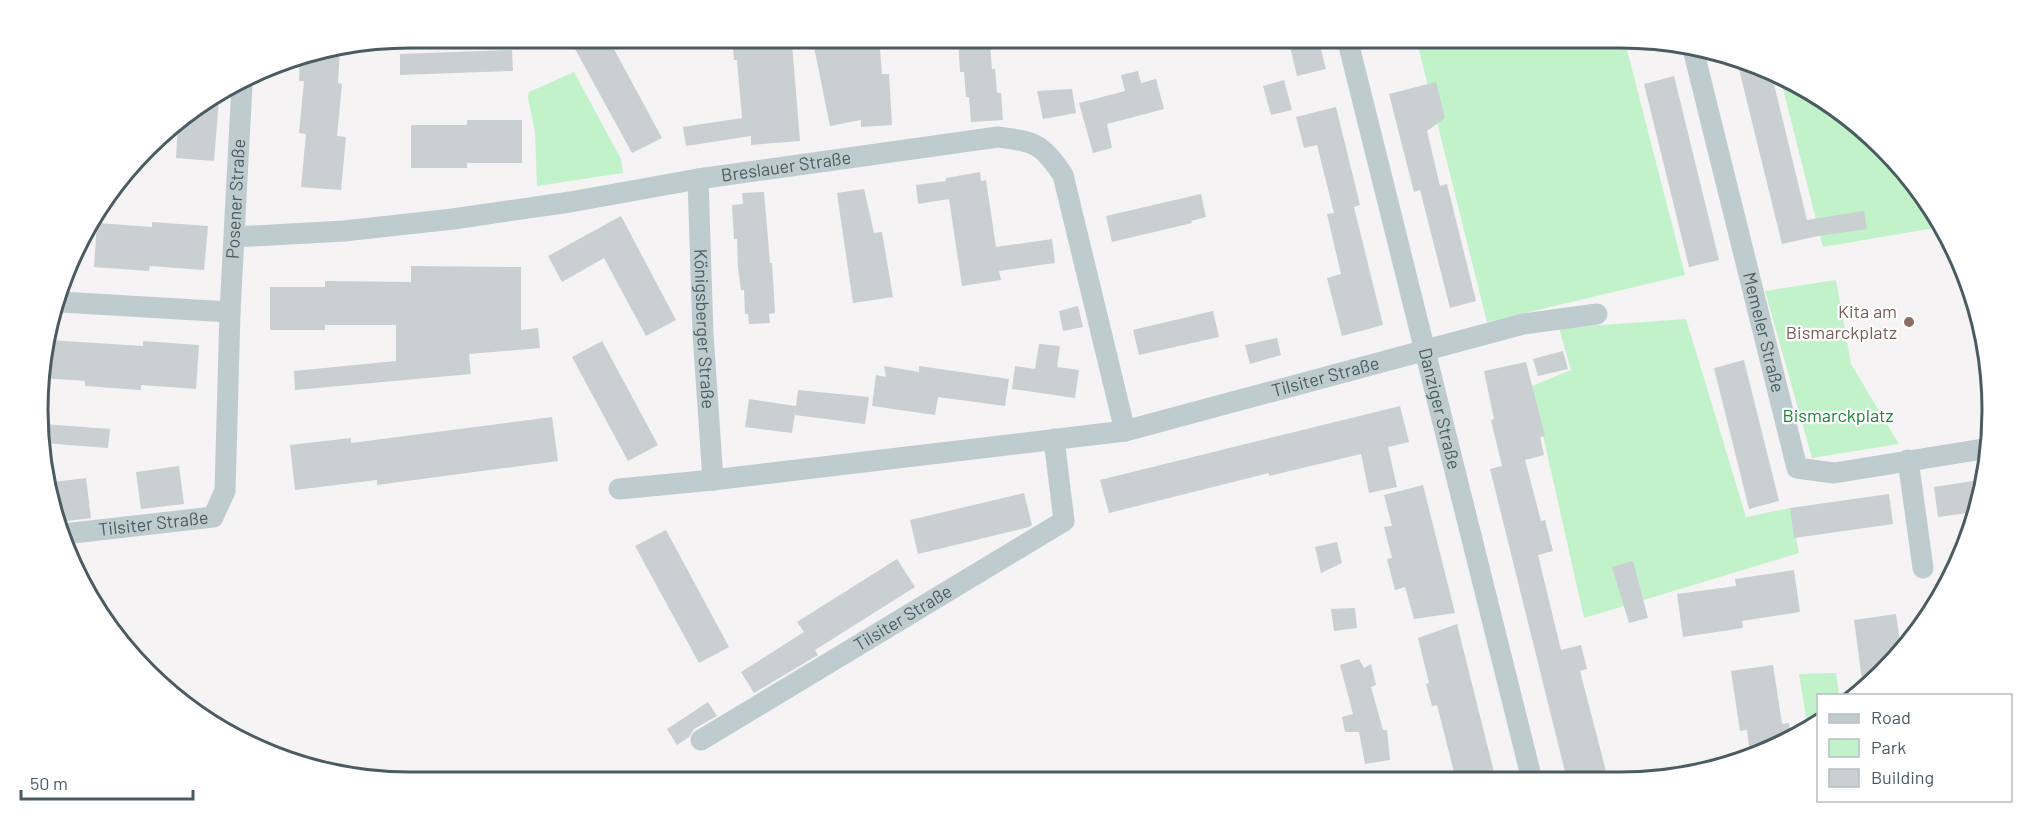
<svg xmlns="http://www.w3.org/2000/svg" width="2030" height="820" font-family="Barlow,sans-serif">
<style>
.green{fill:#c2f2ca}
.building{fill:#cacfd2}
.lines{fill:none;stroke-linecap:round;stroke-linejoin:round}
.minor{stroke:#becccf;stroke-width:21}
.education-dot{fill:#8d6e63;stroke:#fff;stroke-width:2}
.labels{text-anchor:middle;stroke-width:4.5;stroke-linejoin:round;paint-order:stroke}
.street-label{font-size:18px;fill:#4a5c61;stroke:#fff}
.education-label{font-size:18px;fill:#785e54;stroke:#fff;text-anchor:end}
.park-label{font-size:18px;fill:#158834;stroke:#fff}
.rim{fill:none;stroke:#4a5c61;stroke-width:3}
</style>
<rect width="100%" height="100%" fill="#f5f3f3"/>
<path class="green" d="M1416,38h208l61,237 -198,47z
M574,72l47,87 2,14 -86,13 -2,-54 -7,-34 1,-6z
M1781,81l84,49 75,97 -117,20z
M1836,280l15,84 48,80 -87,14 -47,-167z
M1686,319l60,198 44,-9 9,45 -215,65 -52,-232 39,-16 -12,-42z
M1836,673l3,22 -21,1v26l-10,7 -9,-55z"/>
<path class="building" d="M569,38h39l54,100 -30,15z
M732,38h32l1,8 27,-2 8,97 -49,4v-9l-65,10 -3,-19 59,-9 -5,-58h-3z
M843,38h32l1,11h4l2,25h7l3,51 -31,2v-7l-31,6 -17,-84 30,-3z
M958,38h28l1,6h3l2,25h3l2,24h4l2,27 -32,2 -2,-25h-3l-2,-25h-4z
M1288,38h30l8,31 -29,7z
M340,49l-2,34 4,1 -5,52 9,1 -5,53 -40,-3 5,-53 -7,-1 5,-52h-5l1,-25z
M512,50l1,21 -113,4v-21z
M1736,57l36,19 35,144 57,-9 3,18 -49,7 -36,8z
M1138,71l3,12 15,-4 8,30 -57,15 5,24 -19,5 -14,-50 46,-12 -4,-16z
M1674,76l45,184 -30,7 -45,-183z
M1284,80l8,30 -21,5 -8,-29z
M1436,82l9,36 -18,13 13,55 7,-2 29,117 -26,7 -30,-118 -6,2 -25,-98z
M1072,89l4,24 -33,6 -6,-28z
M219,99l-5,62 -38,-3 2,-36z
M1336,107l24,98 -6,2 29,118 -41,11 -15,-58 14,-4 -14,-60 7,-1 -17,-68 -13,3 -8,-31z
M467,120h55v43h-55v5h-56v-43h56z
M980,172l1,9 5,-1 10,67 56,-8 3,24 -56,8 2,9 -39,6 -13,-87 -31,5 -2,-19 30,-4v-3z
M864,189l10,44 8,-1 11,65 -40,6 -16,-110z
M764,192l6,71h2l3,50 -6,1 1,9 -21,1 -1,-10h-3l-1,-24h-3l-3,-22 -1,-29h-3l-2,-34 11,-1 -1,-11z
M1201,194l5,23 -15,4 1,2 -80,19 -6,-26z
M621,216l55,104 -30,16 -42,-78 -42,24 -14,-26z
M152,222l56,4 -4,44 -54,-4 -1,5 -55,-4 3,-44 55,4z
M411,266l110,1v63l17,-2 2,20 -71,6 2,20 -176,16 -1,-19 102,-10v-36h-71v5h-55v-43h55v-6l86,1z
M1078,306l5,21 -20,4 -4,-20z
M1213,311l6,26 -80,18 -6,-25z
M1277,338l4,17 -31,9 -5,-19z
M48,340l95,6v-5l56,4 -3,44 -55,-4v5l-56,-4v-5l-44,-3v-17z
M602,341l56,104 -30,16 -56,-104z
M1039,344l21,2 -3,21 22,3 -4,28 -63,-9 3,-23 20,3z
M1563,351l5,18 -30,7 -5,-17z
M1744,360l35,141 -30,8 -35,-141z
M1526,362l19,74 -5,1 4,18 -19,5 16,61 4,-1 8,31 -15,4 23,95 20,-5 6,24 -7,2 28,108 -41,1 -77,-311 12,-3 -11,-46 3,-1 -10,-48z
M884,366l35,6v-6l90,13 -4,27 -67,-9 -3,18 -63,-9 4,-31 10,2z
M798,390l71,7 -4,27 -70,-9 1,-9 -4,27 -47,-6 4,-28 47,7z
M1400,406l9,36 -21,5 9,40 -28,6 -8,-39 -92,22v-3l-160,40 -9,-33z
M552,417l6,44 -181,24v-5l-82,10 -5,-45 61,-7v5z
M43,424l67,5 -2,19 -65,-5z
M179,466l5,38 -43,5 -5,-37z
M86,478l5,40 -31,4 -15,-39z
M1979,480l-4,32 -37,5 -4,-30z
M1423,485l32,128 -41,6 -9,-32 -10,3 -8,-31 5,-1 -8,-31 8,-1 -8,-31z
M1024,493l8,32 -3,2 -111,27 -8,-34z
M1889,494l4,30 -99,14 -4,-30z
M666,530l63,117 -30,16 -64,-117z
M1337,542l5,21 -21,10 -6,-26z
M897,559l18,28 -100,63 3,5 -64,38 -13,-21 63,-40 -7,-10z
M1633,561l15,57 -19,5 -17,-56z
M1794,570l6,42 -58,9 1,7 -60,9 -6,-43 59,-8 -1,-7z
M1355,608l2,20 -23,3 -3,-22z
M1896,614l5,35 -24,28 -15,3 -8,-60z
M1457,624l39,156h-40l-19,-75 -5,1 -6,-22 3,-1 -11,-45z
M1359,659l5,9 7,-4 5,21 -5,2 12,43h4l3,30 -25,4 -6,-32h-14l-3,-15 11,-3 -13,-49z
M1773,665l9,59 7,-1 2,17 -7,4 -34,11 -3,-25 -7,1 -9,-60z
M708,702l9,14 -23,13 -5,8 -12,8 -10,-16z"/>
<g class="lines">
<g class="minor">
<path id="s1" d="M1347,38l185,742"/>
<path id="s2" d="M1693,49l104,419 37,5 149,-24"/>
<path id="s3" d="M698,179l5,155 10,146"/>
<path id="s4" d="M235,237l109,-6 109,-12 117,-17 128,-23 300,-42c38,5 43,6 65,38l62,256"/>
<path d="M61,302l169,10"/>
<path d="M1908,460l15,108"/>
<path id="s5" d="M619,489l94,-9 412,-49 398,-107 74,-10"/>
<path id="s6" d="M64,534l149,-17 12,-26 5,-179 12,-227"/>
<path id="s7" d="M701,740l363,-219 -10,-82"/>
</g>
</g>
<circle class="education-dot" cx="1909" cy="322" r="6"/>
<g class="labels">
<g class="street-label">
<text dy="6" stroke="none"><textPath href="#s4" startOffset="556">Breslauer Straße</textPath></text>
<text dy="6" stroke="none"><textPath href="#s6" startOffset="471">Posener Straße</textPath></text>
<text dy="6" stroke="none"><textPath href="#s3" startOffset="150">Königsberger Straße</textPath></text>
<text dy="6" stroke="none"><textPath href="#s2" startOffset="292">Memeler Straße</textPath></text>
<text dy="6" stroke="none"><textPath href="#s5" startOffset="717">Tilsiter Straße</textPath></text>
<text dy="6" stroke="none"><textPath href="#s1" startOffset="382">Danziger Straße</textPath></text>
<text dy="6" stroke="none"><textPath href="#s6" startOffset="90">Tilsiter Straße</textPath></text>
<text dy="6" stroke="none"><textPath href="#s7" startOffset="236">Tilsiter Straße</textPath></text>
</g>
<g class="education-label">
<text x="1897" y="318">Kita am<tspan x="1897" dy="21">Bismarckplatz</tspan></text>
</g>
<g class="park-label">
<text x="1838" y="422">Bismarckplatz</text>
</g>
</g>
<path d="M0 0H2030V820H0ZM410 48H1620A362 362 0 0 1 1982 410V410A362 362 0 0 1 1620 772H410A362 362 0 0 1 48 410V410A362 362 0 0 1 410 48Z" fill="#fff" fill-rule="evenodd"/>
<path class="rim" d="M410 48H1620A362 362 0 0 1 1982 410V410A362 362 0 0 1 1620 772H410A362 362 0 0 1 48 410V410A362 362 0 0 1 410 48Z"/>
<rect x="1817" y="694" width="195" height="108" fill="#ffffff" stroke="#b7bec0" stroke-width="1.5"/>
<rect x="1829" y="714" width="30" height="9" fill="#becccf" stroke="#b7bec0" stroke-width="1.5"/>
<text x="1871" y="724" font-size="18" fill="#4a5c61">Road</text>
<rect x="1829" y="739" width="30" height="18" fill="#c2f2ca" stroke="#b7bec0" stroke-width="1.5"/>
<text x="1871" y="754" font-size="18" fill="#4a5c61">Park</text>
<rect x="1829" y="769" width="30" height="18" fill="#cacfd2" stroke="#b7bec0" stroke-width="1.5"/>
<text x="1871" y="784" font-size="18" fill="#4a5c61">Building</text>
<path d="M21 790v9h172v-9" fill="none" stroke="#4a5c61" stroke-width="3"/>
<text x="30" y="790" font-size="18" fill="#4a5c61" stroke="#ffffff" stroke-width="4.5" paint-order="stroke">50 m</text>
</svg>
